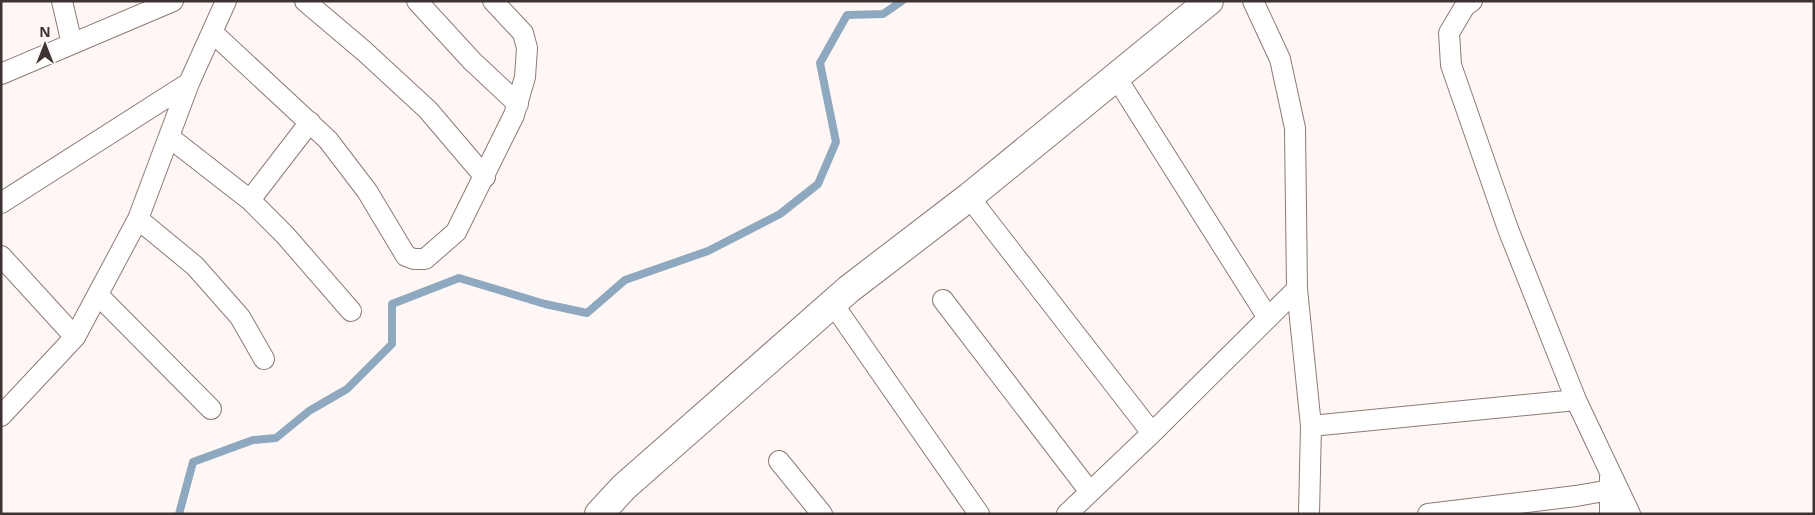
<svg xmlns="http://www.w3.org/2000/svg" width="1815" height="515" font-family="'Open Sans',sans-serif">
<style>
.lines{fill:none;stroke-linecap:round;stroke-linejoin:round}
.stream{stroke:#8da8bf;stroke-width:8}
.street-casing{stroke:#8b7b75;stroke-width:22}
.secondary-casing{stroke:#8b7b75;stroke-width:30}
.street{stroke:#fff;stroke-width:20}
.secondary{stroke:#fff;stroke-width:28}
</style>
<rect width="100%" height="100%" fill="#fff7f5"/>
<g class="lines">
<path class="stream" d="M179,514l14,-52 60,-22 23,-2 33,-27 38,-22 45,-45v-40l67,-26 86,26 42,9 38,-33 83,-29 72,-37 38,-30 18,-42 -16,-79 27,-48 36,-1 19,-13"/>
<defs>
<path id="street" d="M62,1l10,43
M305,1l59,50 64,59 57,67
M417,1l55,60 46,43
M1253,1l27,58 15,69 2,161 14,137 -2,88
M1472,1l-7,5 -16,27 2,32 57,164 68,171 54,114
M212,32l116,108 39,51 39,65 8,3h11l31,-27 58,-117 11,-38 2,-29 -4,-15 -30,-32
M1,74l172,-73
M1116,77l152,241
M169,137l81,63 35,35 66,76
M969,197l183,236
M250,200l60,-78
M1,203l188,-120
M138,219l57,47 45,51 24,42
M1,256l74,81
M98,295l113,114
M943,300l147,192
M833,304l146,210
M1,416l74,-79 63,-118 51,-136 37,-82
M1311,426l265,-26
M779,461l43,53
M1067,514l85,-81 145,-144
M1428,514l148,-18 34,-6
M1610,514v-37"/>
<path id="secondary" d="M599,514l25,-27 225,-198 120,-92 240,-196"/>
</defs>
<use href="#street" class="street-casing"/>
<use href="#secondary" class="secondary-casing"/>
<use href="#street" class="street"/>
<use href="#secondary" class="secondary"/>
</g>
<rect width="1815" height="515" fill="none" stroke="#3c3432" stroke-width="5"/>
<g transform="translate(45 45)" stroke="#fff7f5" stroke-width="4" paint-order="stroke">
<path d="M0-4L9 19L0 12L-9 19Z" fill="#3c3432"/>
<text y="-8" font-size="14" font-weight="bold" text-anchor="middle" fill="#3c3432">N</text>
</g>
</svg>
